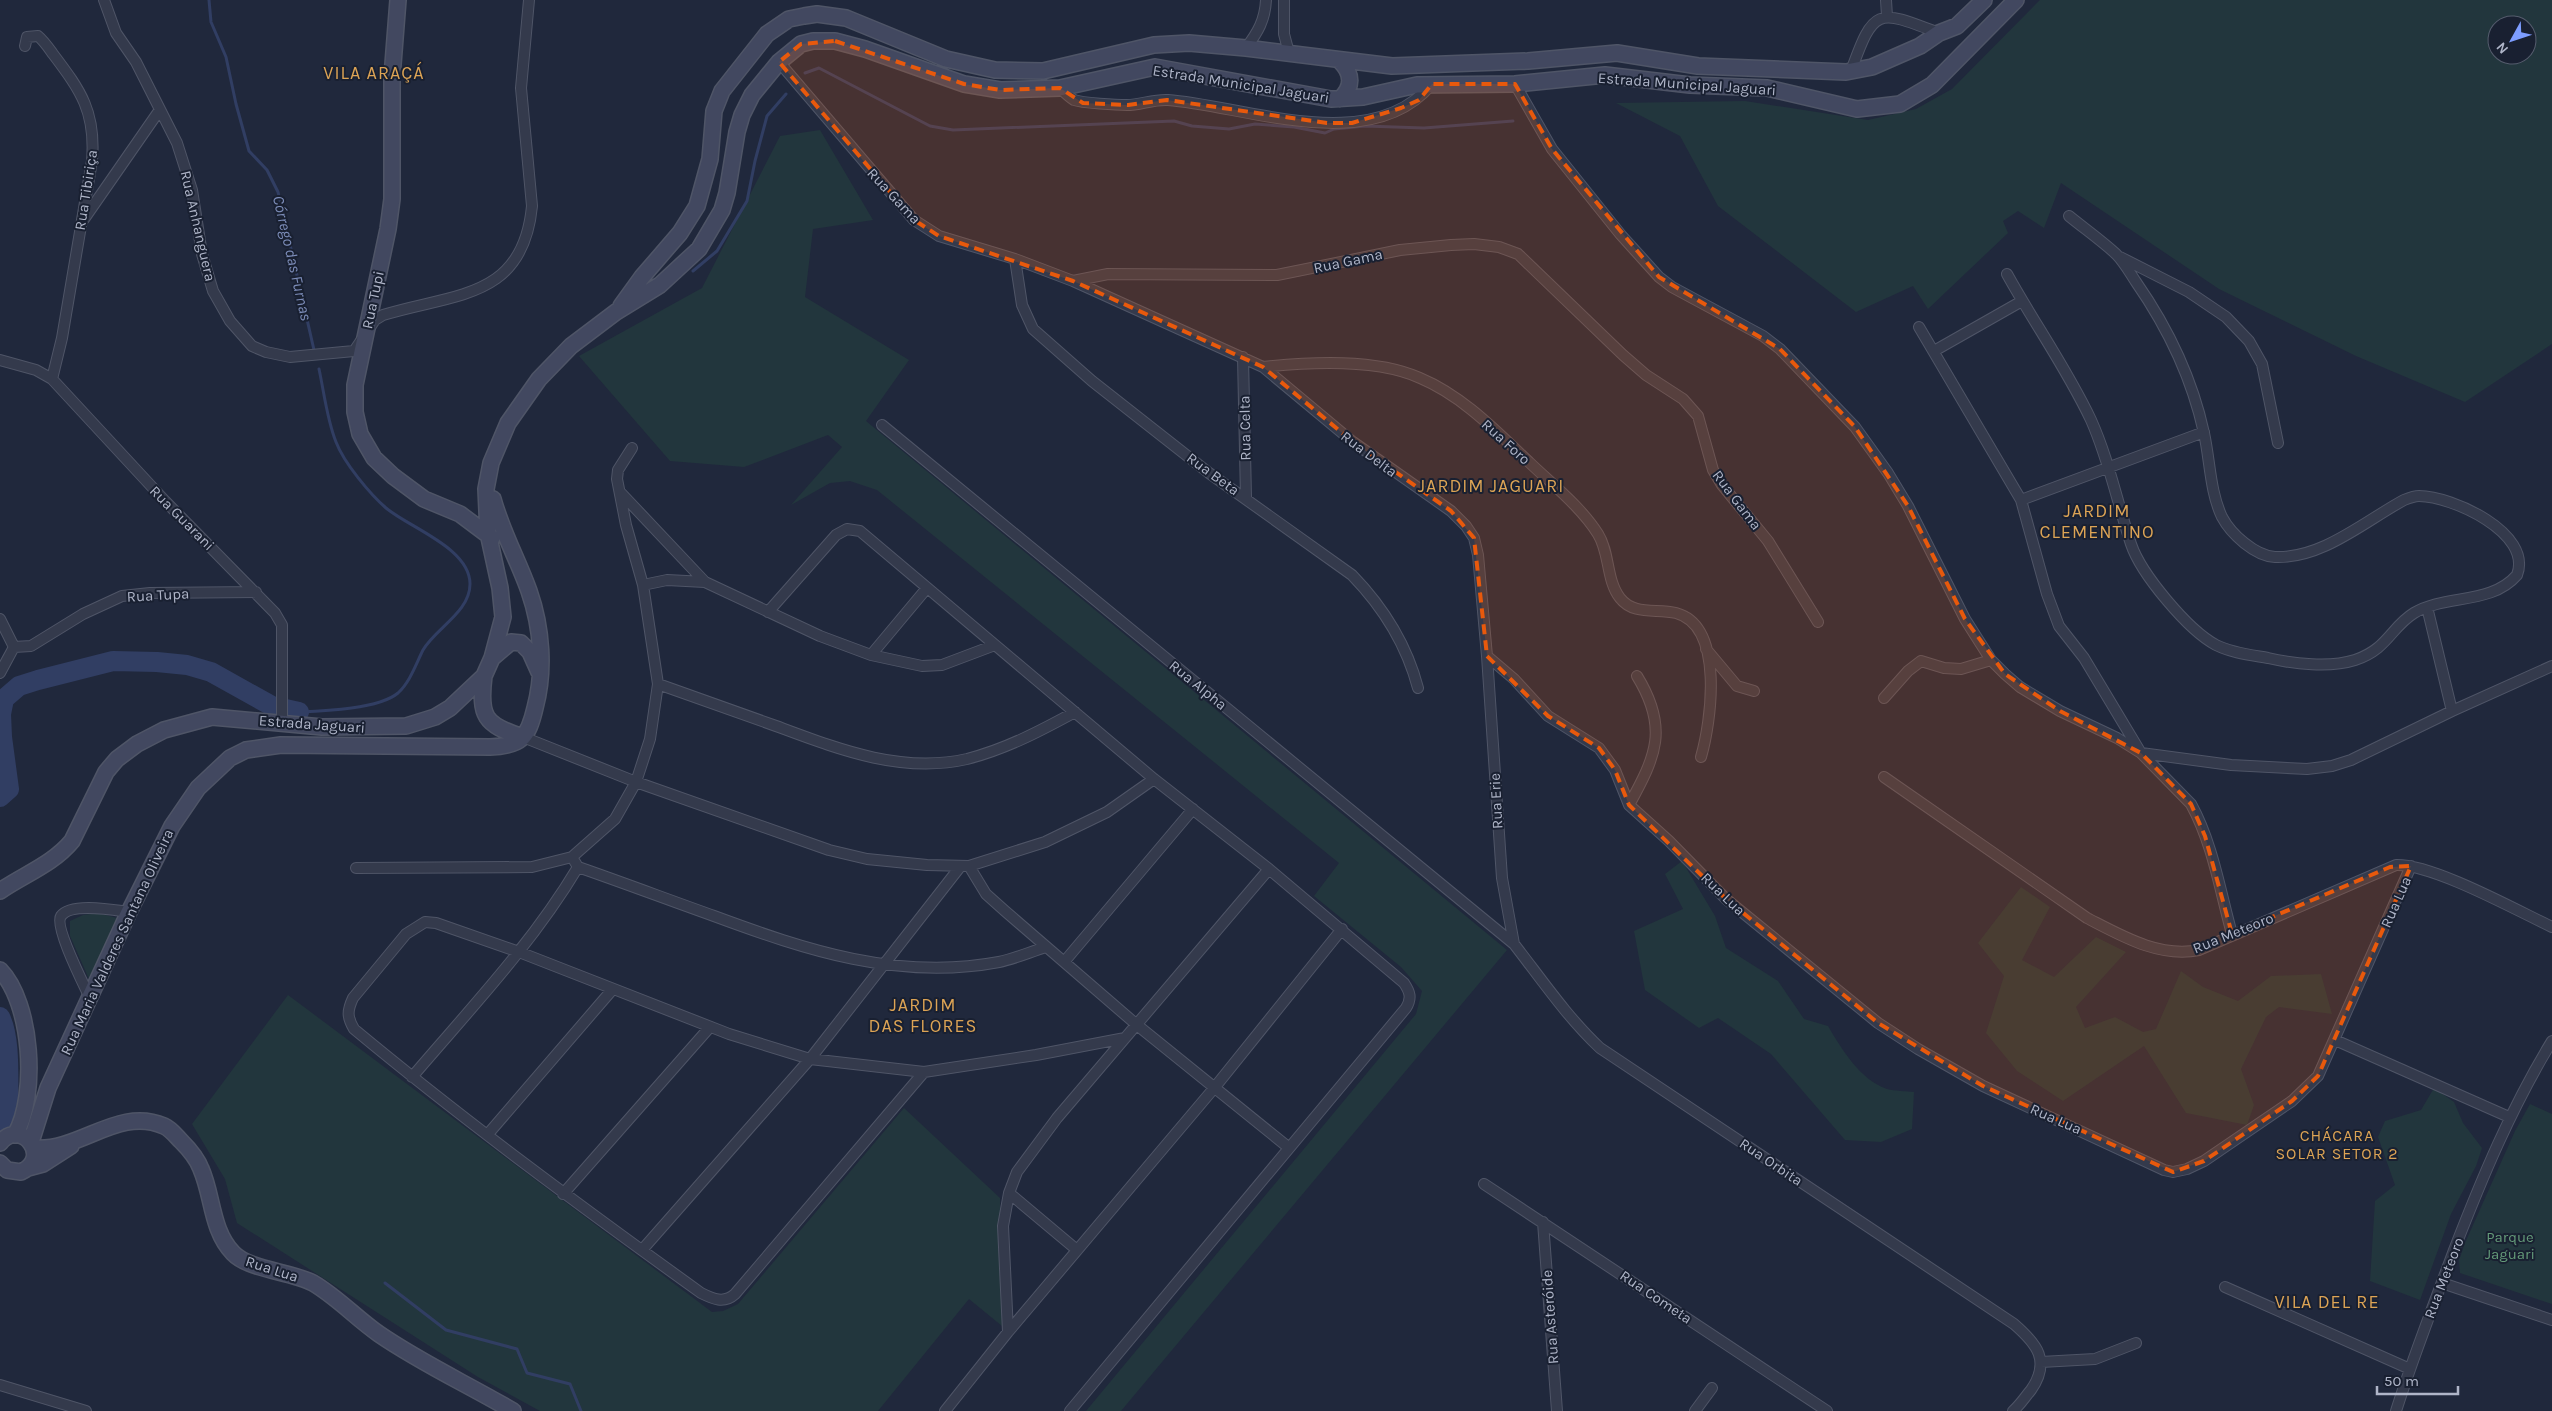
<svg xmlns="http://www.w3.org/2000/svg" width="2552" height="1411" font-family="Karla,sans-serif">
<style>
.green{fill:#22363d;fill-rule:evenodd}
.lines{fill:none;stroke-linecap:round;stroke-linejoin:round}
.stream{stroke:#313e63;stroke-width:3}
.river{stroke:#313e63;stroke-width:20}
.street-casing{stroke:#4f5567;stroke-width:12}
.secondary-casing{stroke:#4f5567;stroke-width:18}
.street{stroke:#343a4c;stroke-width:10}
.secondary{stroke:#424860;stroke-width:15}
.marked{fill:#e8590c;fill-opacity:0.2;stroke:#e8590c;stroke-width:4;stroke-dasharray:10 6;stroke-linejoin:round}
.labels{text-anchor:middle;stroke-width:4;stroke-linejoin:round;paint-order:stroke}
.street-label{font-size:15px;fill:#afb5c8;stroke:#192031}
.park-label{font-size:15px;fill:#649b79;stroke:#192031}
.water-label{font-size:16px;font-style:italic;fill:#7c8cb8;stroke:#192031}
.neighbourhood-label{font-size:16px;letter-spacing:1px;fill:#dda455;stroke:#192031}
.quarter-label{font-size:18px;letter-spacing:1px;fill:#dda455;stroke:#192031}
</style>
<rect width="100%" height="100%" fill="#20283c"/>
<path class="green" d="M2040,0h512v344l-87,58 -109,-46 -137,-67 -158,-106 -17,45 -26,-17 -15,10 5,12 -80,76 -15,-23 -57,26 -138,-106 -38,-70 -64,-33 129,-2 123,19 48,-11 36,-20zM2497,25h30v30h-30z
M820,130l53,90 -60,9 -8,68 104,63 -43,61 641,529 -386,461h-35l330,-397 6,-23 -21,-24 -87,-71 25,-33 -462,-373 -27,-9 -20,2 -39,22 51,-58 -14,-12 -84,32 -74,-6 -91,-105 123,-68 78,-152z
M1682,861l33,55 11,32 52,33 26,38 24,7c13,22 32,54 59,63 8,2 19,2 27,3l-2,37 -31,13 -36,-2 -74,-86 -53,-36 -19,10 -54,-38 -11,-59 49,-22 -18,-35z
M2021,887l29,20 -28,53 32,17 42,-40 30,15 -50,55 9,21 30,-11 28,15 13,-3 25,-58 22,16 35,14 33,-25 50,-2 11,40 -53,-7 -13,10 -25,52 13,36 -7,20 -61,-12 -42,-67 -81,55 -46,-30 -31,-38 18,-57 -26,-33z
M98,913l19,5 -28,61 -19,-43v-15l13,-6z
M288,995l424,317 11,-1 15,-7 166,-196 96,90 2,128 -33,-27 -91,112h-338l-62,-34 -241,-154 -12,-44 -33,-55z
M2434,1088l20,14 9,21 19,25 -6,18 -25,48 -31,86 -50,-19 5,-80 20,-16 -17,-48 7,-16 36,-11z
M2530,1104l22,10v190l-92,-31 -1,-13 6,-17 50,-112z"/>
<g class="lines">
<path class="stream" d="M209,0l2,22 15,35 10,47 13,47 18,19 11,22 36,158
M805,73l14,-5 111,58 23,4 221,-9 18,5 37,3 26,-5 39,3 31,6 9,-4 31,-3 59,2 89,-7
M693,271l24,-20 30,-50 8,-40 12,-45 19,-22
M299,712c25,-1 80,-3 99,-19 12,-11 18,-29 25,-43 13,-22 47,-38 47,-66 0,-36 -60,-56 -84,-76 -16,-14 -42,-45 -50,-66 -9,-22 -12,-50 -17,-73
M385,1283l61,47 71,19 10,24 43,11 11,27"/>
<path class="river" d="M0,797l9,-8 -7,-52 -1,-23 3,-15 15,-13 19,-6 75,-19 44,1 30,3 24,7 61,34 27,6
M0,1017c12,24 7,70 9,99l-9,5"/>
<defs>
<path id="street" d="M104,0l12,33 20,29 41,81 15,47 10,64 11,37 17,30 22,25 14,6 24,5 64,-6 21,-31 8,-5c71,-22 140,-15 149,-109l-11,-118 8,-88
M1284,0v34l5,19
M1886,0l1,16
M25,46l2,-9 11,-1c6,5 10,11 15,18 28,37 43,58 39,107l-30,177 -10,41
M1246,48c12,-16 19,-28 20,-48
M779,62l135,158 25,16 76,23 58,22 35,-7 169,1 123,-25 51,-5 23,-1 25,3 19,7 105,101 23,20 37,24 15,17 15,54 9,15 46,56 50,81
M1851,71c23,-64 26,-62 88,-38
M1515,84l37,65 69,86 38,42 13,10 91,49 17,13 75,78 33,46 20,33 57,113 26,41 14,14 15,13 40,24 57,27 24,15 90,12 76,4 25,-3 19,-6 101,-49 100,-45
M1060,88c4,4 9,9 14,12 8,3 43,5 53,5 13,0 27,-6 41,-5 78,6 203,57 264,-16
M84,219l75,-108
M2120,257l69,35 37,25 23,24 13,23 16,79
M1015,259l7,46 11,24 59,52 117,92 143,102c31,32 55,71 66,113
M2007,274c27,49 60,95 84,146 18,40 26,82 40,124 10,30 57,86 85,101 16,8 35,10 52,13 26,6 62,10 87,2 33,-11 36,-33 59,-47 32,-19 77,-8 103,-38 16,-42 -65,-79 -98,-79 -5,0 -10,2 -15,4 -39,21 -82,59 -129,57 -20,-1 -44,-23 -53,-40 -12,-25 -12,-57 -18,-84 -12,-55 -36,-105 -68,-151 -6,-9 -12,-20 -20,-28 -14,-13 -31,-25 -47,-38
M1073,281l190,86 90,75 98,69 15,15 8,12 4,17 9,101 15,222 12,66
M1919,327l102,173 26,94 12,32 25,32 57,95 50,51c22,40 29,87 41,130
M1934,351l88,-50
M1243,357l3,141
M0,360l36,10 16,9 113,122 110,112 7,12v98
M1263,367c47,-5 113,-9 157,11 43,18 77,54 110,85 23,22 51,44 68,71 12,19 8,46 22,64 14,18 37,10 56,15 49,13 35,109 25,144
M882,425l632,519c28,36 53,73 86,104l414,276c23,20 37,37 17,66 -6,7 -11,15 -18,21
M620,492l85,90 115,54 51,19 51,11 20,-1 53,-20
M2021,500l183,-68
M643,585l24,-5 38,2
M2427,607l25,104
M768,612l68,-77 11,-6 13,2 294,248 115,90 135,114c6,9 8,15 2,25l-336,403
M0,619l14,28 -14,26
M14,647l17,-1 52,-32 39,-18 28,-3 106,-1
M1706,649l31,37 17,5
M871,655l56,-67
M1487,656l27,23 34,37 51,32 16,22 14,35 40,36 57,58 152,124 40,26 65,37 181,84 9,2 14,-3 17,-8 88,-60 26,-25 93,-210
M658,684c40,14 79,28 118,42 62,23 125,48 191,33 39,-10 73,-28 108,-47
M1884,698l24,-27 13,-10 23,7 17,1 30,-9
M523,737l113,45 193,68 38,9 60,6 42,1 76,-24 62,-30 47,-33
M1884,777l203,141c35,18 72,40 112,32l197,-85c37,-1 120,45 156,62
M1629,805c27,-49 40,-77 8,-129
M572,857l6,10c46,16 91,33 136,49 92,34 184,65 285,46 15,-3 31,-10 47,-15
M969,866l17,28 19,17 132,114 151,122
M356,868l176,-1 40,-10 43,-38 21,-37 14,-43 8,-55 -15,-99 -17,-60 -9,-46 1,-9 14,-22
M1064,962l129,-153
M90,998c-6,-13 -36,-72 -29,-82 10,-14 53,-6 68,-4
M2335,1040l174,77
M924,1072l-189,222c-11,10 -22,5 -34,-1 -118,-85 -235,-171 -347,-264 -7,-12 -7,-18 -1,-31l53,-64 19,-12 11,1 83,29 210,82 81,25 114,13 112,-17 89,-17
M412,1077c58,-68 120,-133 166,-210
M488,1134l124,-144
M1484,1184l343,227
M1009,1193l68,57
M563,1194l147,-167
M1543,1222l14,189
M642,1250l168,-191 150,-192
M2442,1283l110,37
M2225,1287l185,82
M1008,1332l-5,-106 6,-33 8,-21 40,-54 212,-249
M2041,1362l54,-3 41,-16
M0,1385l86,26
M945,1411l63,-79 207,-245 127,-158
M1695,1411l17,-23
M2396,1411c17,-54 38,-107 58,-161 28,-72 57,-142 98,-209"/>
<path id="secondary" d="M398,0l-6,77v122l-4,30 -33,156v27l5,22 14,24 19,18 31,23 36,15 32,24
M1340,99c13,-12 13,-25 0,-38
M621,306l21,-29 38,-44 17,-27 13,-47 4,-48 8,-20 45,-57 22,-15 15,-3 13,-2 29,4 100,41 49,11 48,1 111,-26 35,-2 57,5 146,18 136,-5 89,-8 81,13 148,6 26,-5 48,-21 19,-13 18,-7 27,-26
M492,658l19,-16 10,1 9,9 9,20
M484,676c-5,40 0,49 39,61
M0,891c25,-17 53,-27 72,-50l34,-69 11,-13 20,-15 27,-14 48,-13 110,10 84,-1 29,-9 15,-9 34,-32 8,-18 11,-41 -3,-29 -12,-55 -2,-44 5,-26 17,-40 31,-44 32,-33 45,-34 44,-27 39,-36 23,-39 5,-17 10,-61 5,-17 10,-20 27,-33 22,-18 12,-3h22l30,8 99,35 36,6 60,-2 95,-21 176,32 32,-2 54,-12 98,-1 90,-9 85,10 77,3 90,21 43,-5 32,-19 84,-85
M0,970c32,33 38,125 15,165
M31,1142l17,-54 81,-176 43,-86 26,-38 32,-30 16,-8 35,-5 209,2c31,-1 38,-9 45,-39 10,-37 7,-80 -6,-117 -11,-31 -27,-59 -36,-92
M0,1143c21,-26 53,15 21,29l-14,-2 -7,-7
M34,1148c46,4 84,-42 130,-22 7,3 12,10 17,15 8,8 16,17 20,28 12,27 10,61 32,84 16,17 57,18 80,30 24,14 43,35 66,51 42,29 90,51 134,77
M28,1168l15,-4 28,-18"/>
</defs>
<use href="#street" class="street-casing"/>
<use href="#secondary" class="secondary-casing"/>
<use href="#street" class="street"/>
<use href="#secondary" class="secondary"/>
</g>
<path class="marked" d="M835,41l129,43 36,6 60,-2 23,15 45,2 39,-5 160,23h25l49,-15 18,-8 13,-16h83l37,65 107,128 121,72 75,78 53,79 57,113 40,55 55,37 81,42 50,51 14,32 27,98 158,-67 21,-1 -93,210 -26,25 -88,60 -31,11 -190,-86 -105,-63 -152,-124 -97,-94 -14,-35 -16,-22 -51,-32 -61,-60 -13,-118 -23,-27 -98,-69 -90,-75 -190,-86 -134,-45 -25,-16 -135,-158 22,-18z"/>
<g class="labels">
<g class="street-label">
<text transform="translate(1241 84) rotate(9)" y="5">Estrada Municipal Jaguari</text>
<text transform="translate(1687 84) rotate(4)" y="5">Estrada Municipal Jaguari</text>
<text transform="translate(86 190) rotate(-81)" y="5">Rua Tibiriça</text>
<text transform="translate(894 196) rotate(47)" y="5">Rua Gama</text>
<text transform="translate(198 226) rotate(77)" y="5">Rua Anhanguera</text>
<text transform="translate(1348 261) rotate(-12)" y="5">Rua Gama</text>
<text transform="translate(373 300) rotate(-78)" y="5">Rua Tupi</text>
<text transform="translate(1245 428) rotate(-91)" y="5">Rua Celta</text>
<text transform="translate(1506 442) rotate(42)" y="5">Rua Foro</text>
<text transform="translate(1369 454) rotate(37)" y="5">Rua Delta</text>
<text transform="translate(1213 474) rotate(36)" y="5">Rua Beta</text>
<text transform="translate(1737 500) rotate(53)" y="5">Rua Gama</text>
<text transform="translate(182 518) rotate(45)" y="5">Rua Guarani</text>
<text transform="translate(158 595) rotate(-3)" y="5">Rua Tupa</text>
<text transform="translate(1198 685) rotate(39)" y="5">Rua Alpha</text>
<text transform="translate(312 724) rotate(4)" y="5">Estrada Jaguari</text>
<text transform="translate(1496 801) rotate(-93)" y="5">Rua Erie</text>
<text transform="translate(1723 894) rotate(44)" y="5">Rua Lua</text>
<text transform="translate(2396 902) rotate(-66)" y="5">Rua Lua</text>
<text transform="translate(2233 933) rotate(-22)" y="5">Rua Meteoro</text>
<text transform="translate(117 942) rotate(-65)" y="5">Rua Maria Valderes Santana Oliveira</text>
<text transform="translate(2056 1119) rotate(24)" y="5">Rua Lua</text>
<text transform="translate(1771 1162) rotate(34)" y="5">Rua Orbita</text>
<text transform="translate(272 1269) rotate(18)" y="5">Rua Lua</text>
<text transform="translate(2444 1278) rotate(-69)" y="5">Rua Meteoro</text>
<text transform="translate(1656 1297) rotate(34)" y="5">Rua Cometa</text>
<text transform="translate(1550 1317) rotate(-94)" y="5">Rua Asteróide</text>
</g>
<g class="park-label">
<text x="2510" y="1242">Parque<tspan x="2510" dy="17">Jaguari</tspan></text>
</g>
<g class="water-label">
<text transform="translate(293 258) rotate(77)" y="6">Córrego das Furnas</text>
</g>
<g class="neighbourhood-label">
<text x="2337" y="1141">CHÁCARA<tspan x="2337" dy="18">SOLAR SETOR 2</tspan></text>
</g>
<g class="quarter-label">
<text x="374" y="79">VILA ARAÇÁ</text>
<text x="1491" y="492">JARDIM JAGUARI</text>
<text x="2097" y="517">JARDIM<tspan x="2097" dy="21">CLEMENTINO</tspan></text>
<text x="923" y="1011">JARDIM<tspan x="923" dy="21">DAS FLORES</tspan></text>
<text x="2327" y="1308">VILA DEL RE</text>
</g>
</g>
<g transform="translate(2512 40) rotate(230)"><circle r="24" fill="#192031" stroke="#555c6d"/>
<path d="M0-4L9 19L0 12L-9 19Z" fill="#7d9dff"/>
<text y="-8" font-size="14" font-weight="bold" text-anchor="middle" fill="#afb5c8">N</text>
</g>
<path d="M2377 1386v8h81v-8" fill="none" stroke="#afb5c8" stroke-width="2.5"/>
<text x="2384" y="1386" font-size="15" fill="#afb5c8" stroke="#192031" stroke-width="4" paint-order="stroke">50 m</text>
</svg>
